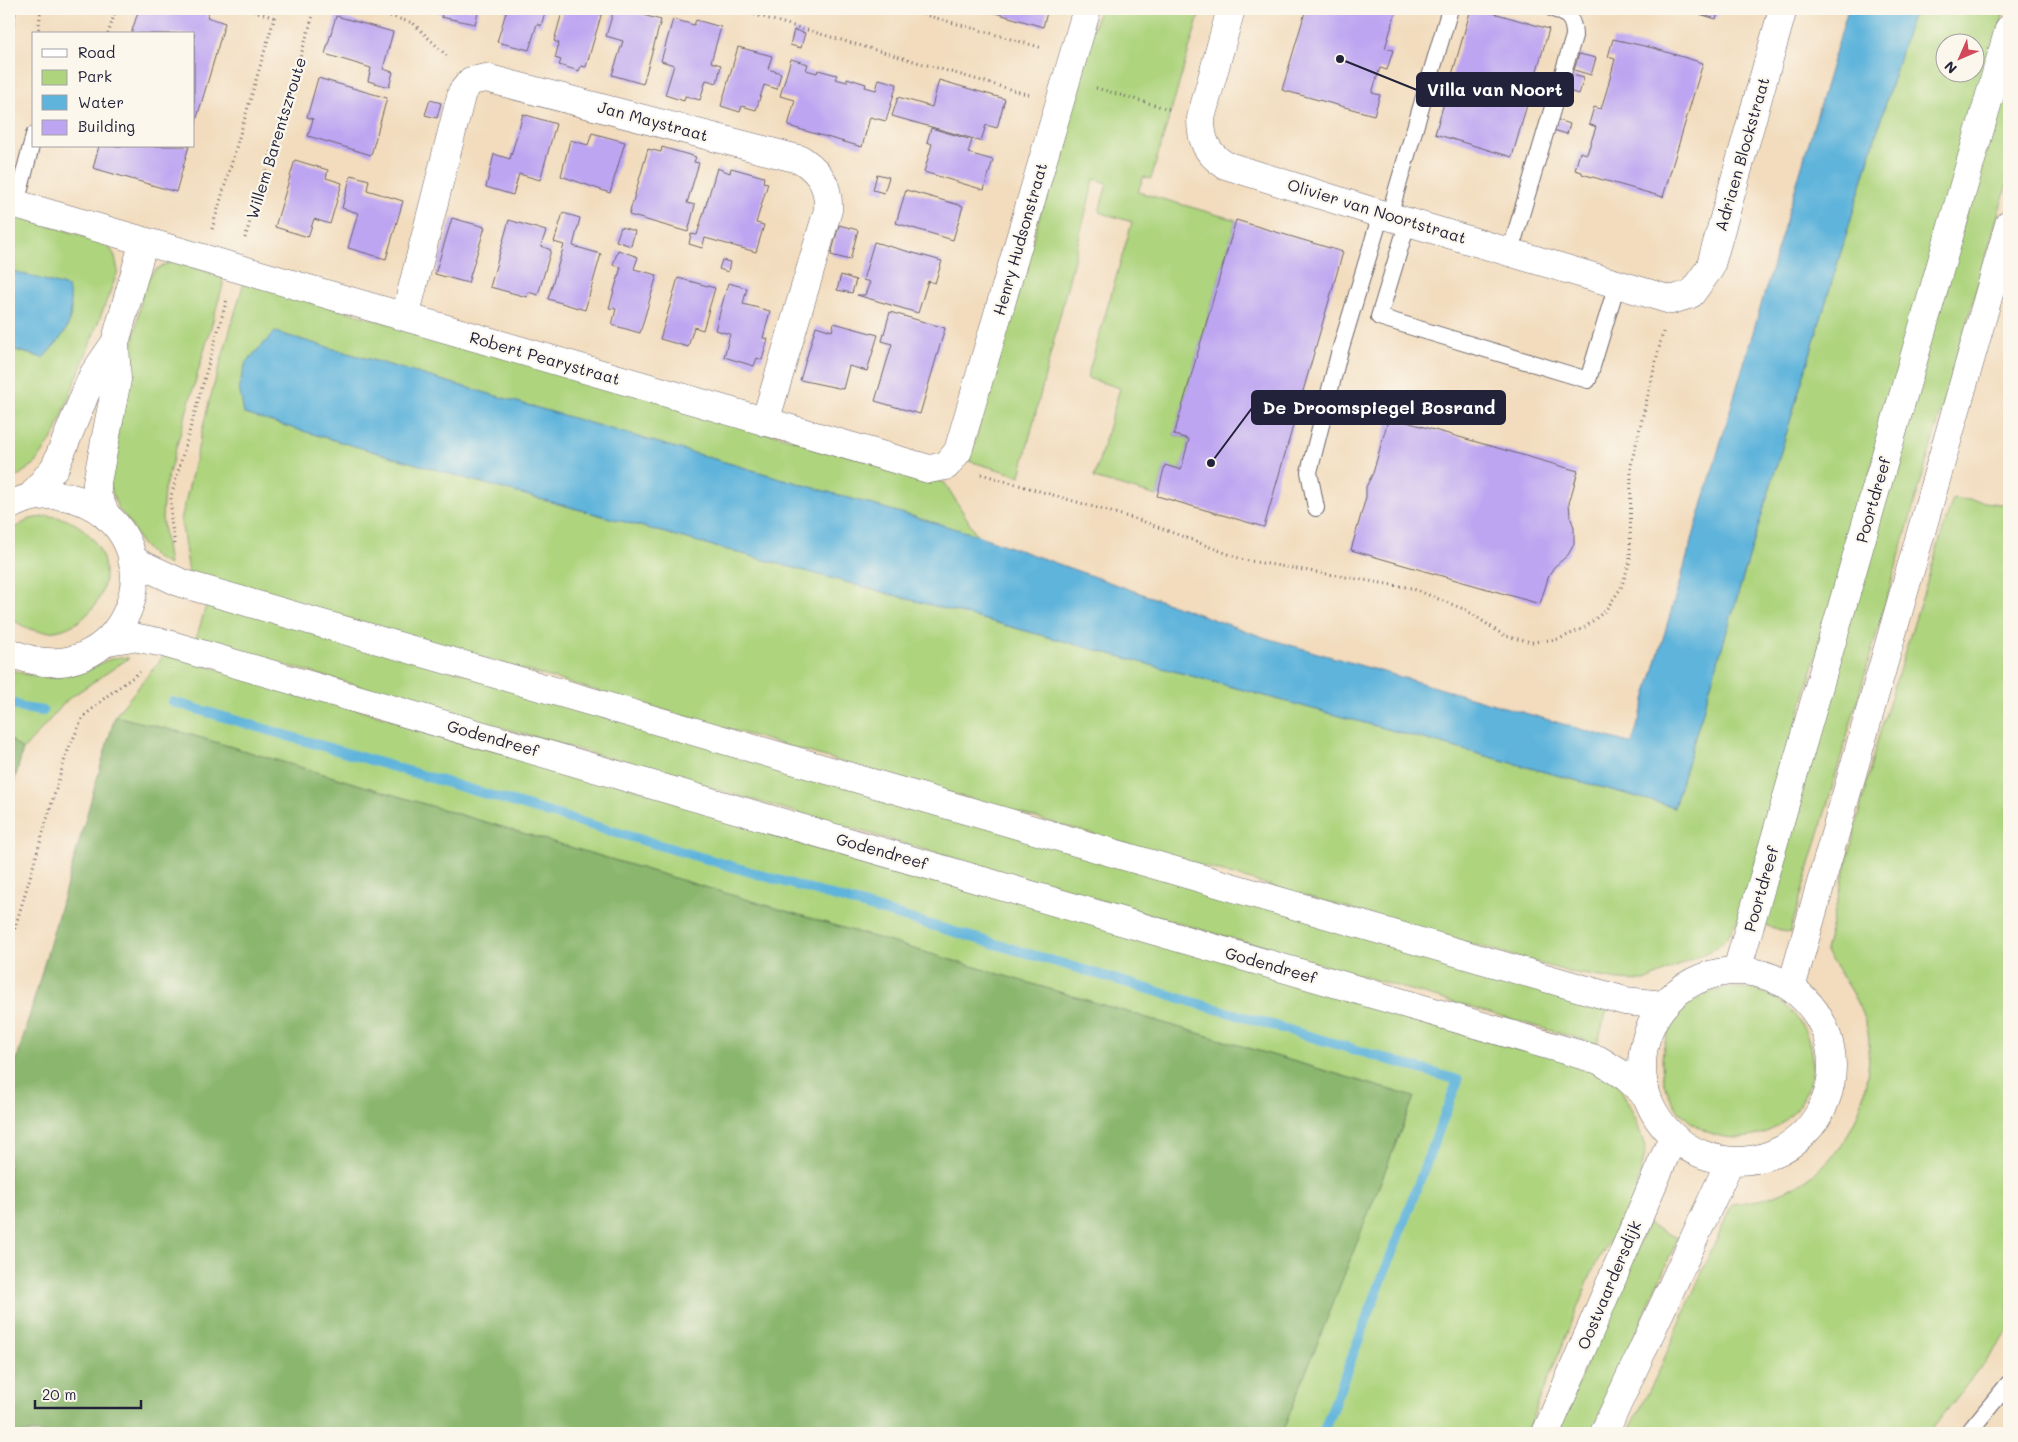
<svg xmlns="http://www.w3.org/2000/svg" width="2018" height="1442" font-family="Mali,sans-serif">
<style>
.green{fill:#aed47e;stroke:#687b5c;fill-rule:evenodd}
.forest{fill:#8ab66d;stroke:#566c54}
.water{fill:#5fb4db;stroke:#406b8b}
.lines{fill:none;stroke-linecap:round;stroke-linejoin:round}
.stream{stroke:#5fb4db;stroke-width:10}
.building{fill:#bda5f1}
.service-casing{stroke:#6b6368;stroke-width:18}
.minor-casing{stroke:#6b6368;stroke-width:29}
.secondary-casing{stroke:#6b6368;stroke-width:29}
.path{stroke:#6b6368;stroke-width:3;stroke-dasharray:1 4;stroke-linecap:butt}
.service{stroke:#fff;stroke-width:16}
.minor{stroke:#fff;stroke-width:28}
.secondary{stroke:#fff;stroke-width:28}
.labels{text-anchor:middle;stroke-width:4.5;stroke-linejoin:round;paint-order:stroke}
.street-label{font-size:16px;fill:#22223b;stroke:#fbf7ec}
.leader{fill:none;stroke:#22223b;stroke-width:2}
.callout-dot{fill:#22223b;stroke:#fbf7ec;stroke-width:2}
.callout{fill:#22223b;stroke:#22223b;stroke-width:2}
.callout-label{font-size:18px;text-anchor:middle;font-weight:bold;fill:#fff}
</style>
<rect width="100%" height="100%" fill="#fbf7ec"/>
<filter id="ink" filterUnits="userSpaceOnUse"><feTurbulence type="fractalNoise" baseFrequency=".02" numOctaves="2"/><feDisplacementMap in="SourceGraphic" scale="10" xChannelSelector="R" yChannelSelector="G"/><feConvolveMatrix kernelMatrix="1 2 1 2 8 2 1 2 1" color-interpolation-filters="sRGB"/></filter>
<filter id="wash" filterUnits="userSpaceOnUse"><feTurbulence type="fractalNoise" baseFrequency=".0096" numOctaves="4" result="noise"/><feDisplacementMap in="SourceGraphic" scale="20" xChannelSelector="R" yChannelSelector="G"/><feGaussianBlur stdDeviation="1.12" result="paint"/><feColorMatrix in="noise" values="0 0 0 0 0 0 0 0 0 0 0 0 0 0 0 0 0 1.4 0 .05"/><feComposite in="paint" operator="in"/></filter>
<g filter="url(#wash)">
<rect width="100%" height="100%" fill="#f2dcbd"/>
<path class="green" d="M1099,9h102l-50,170 -8,-2 -5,15 98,28 -62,215 15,4 -8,31 -16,-4 -8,30 -63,-18 26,-90 -33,-10 45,-156 -33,-10 8,-29 -13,-4 -74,297 -51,-15z
M1914,9h91l-264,905 -13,22 -12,12 -71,33 -26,-1 -50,-8 -1380,-399 -8,-53 28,-118 35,-120 701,201 32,52 -702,-203 -29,30 -7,25 6,27 251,73 1178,320zM1946,42h30v30h-30z
M2009,63v114l-219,756 -29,-9z
M9,212l98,32 8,12 3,15 -63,163 -19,29 -27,19v-134l34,10c24,-26 33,-35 25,-71l-59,-17z
M175,261l47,16 1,8 -59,205 -2,28 7,47 -15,-8 -14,-15 -11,-21 -11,-12 -9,-26 3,-28 31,-165c6,-18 15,-24 32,-29z
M1953,498l56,7v826l-80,102h-301l29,-58 75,-171c12,-2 26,-3 37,-7 54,-17 89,-61 97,-116 3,-16 5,-37 1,-53 -8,-28 -26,-53 -42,-77l51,-206z
M48,516c17,1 32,8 43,21 46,55 -31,127 -82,79v-85l21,-12z
M208,599l1401,405 -12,40 -1401,-405z
M165,654l1413,405 41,26 16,32 11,33 -11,47 -40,68 -69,168h-244l132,-336 -1226,-363 -73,-18z
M121,657l8,1 -61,41 -45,51 -14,-12v-70c27,13 55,11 83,0 10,-5 17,-10 29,-11z
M1662 1063a75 75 0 1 1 150 0a75 75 0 1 1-150 0Z
M1647,1224l31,14 -86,195h-35z"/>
<path class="forest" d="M115,716l73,18 1226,363 -132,336h-1273v-346z
M9,738l14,12 -14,50z"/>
<path class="water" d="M1848,9h66l-240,798 -1178,-320 -252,-73 -5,-27 7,-25 29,-30 702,203 289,103 366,106z
M9,270l59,17c8,36 -1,45 -25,71l-34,-10z"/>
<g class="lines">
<path class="stream" d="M9,701l13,7 21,3
M173,702l1285,378 -135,353"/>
</g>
<g id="blocks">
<path class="building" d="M9,9h7l-6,42h-1z
M139,9h71l-3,8 18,6 -31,105v-94h-63z
M439,9h40l-4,15 -34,-7 1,-3 -4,-1z
M507,9h39l-5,17 -4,-2 -8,26 -32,-8z
M563,9h40l-17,58 -5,-1 -2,5 -20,-6 2,-5 -6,-2 4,-15 -5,-2z
M614,9h8l39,11 -18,64 -31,-9 11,-34 -17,-5z
M982,9h66l-5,18z
M1306,9h91l-12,39 8,2 -6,20 -7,-2 -8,25 8,2 -6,20 -92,-25z
M1471,9h9l69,20 -37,128 -77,-23z
M1683,9h36l-3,10z
M336,16l57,16 -10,37 10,3 -4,15 -21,-6 3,-13 -46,-14z
M673,19l21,6 2,-5 25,7 -10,35 10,3 -4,18 -11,-3 -6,20 -15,-4 -1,5 -19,-6 9,-30 -13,-4z
M794,30l11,3 -4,15 -11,-3z
M1613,39l40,9 50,15 -40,134 -81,-23v-2l-7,-2 5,-18 7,2 9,-27 -7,-3 5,-17 7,2 7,-23 7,-27 -7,-2z
M738,47l34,9 -4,13 13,4 -4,16 -13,-4 -8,25 -14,-4 -2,6 -19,-6z
M1579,54l17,4 -5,17 -17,-5z
M791,59l17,5 -2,6 11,3 1,-3 19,5 -2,4 12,3v-4l19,6 -1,3 11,3 3,-11 18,5 -11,37 -16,-4 -8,30 -74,-21 7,-26 -15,-4z
M1568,74l16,4 -5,16 -15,-4z
M318,78l69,20 -16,57 -63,-19 5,-17 -6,-2z
M939,80l66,19 -8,29 -11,-3 -5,16 -89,-25 6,-19 34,10z
M430,100l11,3 -4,15 -12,-3z
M523,114l33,10 -16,56 -21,-6 -6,21 -27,-8 8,-33 16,5z
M1556,119l14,5 -3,10 -14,-4z
M931,128l41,12 -4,13 25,7 -9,30 -60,-18 8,-28 -5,-2z
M592,133l33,9 -15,51 -49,-17 9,-36 18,5z
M99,146h90l-13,46 -83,-24z
M662,147l34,10 -2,5 5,1 -12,40 8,2 -7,27 -59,-17 19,-66 13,3z
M295,160l33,10 -2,8 16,5 -12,41 -16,-5 -6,18 -33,-10z
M717,168l13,5 1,-5 33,9 -1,5 5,1 -12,40 8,2 -8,27 -51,-14 -3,10 -13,-4 2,-10 6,1z
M877,174l12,3 -5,16 -11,-3z
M351,175l18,5 -2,10 36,11 -17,58 -38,-11 10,-35 -16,-5z
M906,190l57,16 -10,34 -57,-17z
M563,213l17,5 -7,28 28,8 -16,56 -37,-11 16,-54 -10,-3z
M452,218l33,9 -17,56 -33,-9z
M509,220l37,11 -5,15 10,4 -13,45 -10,-3 -1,5 -37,-10z
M1236,220l107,32 -79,275 -107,-31 8,-31 16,5 8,-31 -15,-4z
M839,225l19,5 -8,30 -19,-5z
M621,227l14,4 -4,15 -15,-5z
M874,242l68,19 -7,22 -7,-2 -10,32 -61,-18h8l5,-13 -7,-2z
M618,250l20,7 -4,12 23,6 -17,58 -28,-8 4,-16 -7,-1 12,-41 -8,-2z
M722,260l8,2 -2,10 -9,-3z
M841,275l15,5 -4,13 -15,-3z
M678,278l37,10 -12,42 -9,-3 -6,20 -28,-8z
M728,283l19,5 -4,16 27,7 -7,27 5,1 -6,21 -5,-2 -3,8 -30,-9 6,-23 -15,-4z
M890,312l55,16 -25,86 -45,-13 17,-57 -10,-3z
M834,323l44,12 -11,36 -18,-5 -6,23 -43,-9 16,-54 16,5z
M1389,417l189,54 -9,32 1,13 4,11v17l-6,11 -14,12 -5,8 -9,29 -189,-54 15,-53v-10l7,-14z"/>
</g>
</g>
<g filter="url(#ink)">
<use href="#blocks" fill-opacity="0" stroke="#6b6368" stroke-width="1"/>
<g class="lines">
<defs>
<path id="service" d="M16,204l18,-69
M1389,216l61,-207
M1408,221l-29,96 209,63 29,-96
M1510,252l64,-216c0,-16 -6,-23 -21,-27
M1316,508l-7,-36 30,-118 42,-140
M1968,1433l41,-50"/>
<path id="minor" d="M1231,9l-30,109c0,22 5,35 24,47l156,49 290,86 20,-6 19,-26 73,-259
M9,202l920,267 17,-3 12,-15 129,-442
M405,317l57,-225 9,-11 15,-3 316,82c19,13 27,27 26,50l-63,212
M31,497l24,-30 38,-92 22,-32
M107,517l-10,-22v-13l20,-102 -2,-37 29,-102"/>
<path id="secondary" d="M9,506c21,-12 47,-14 70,-6 108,42 44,204 -70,152
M132,560l49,23 1444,418 38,4
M108,641l25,-4 31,6 1435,417 27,17 20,18
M1737,970l272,-941
M1642 1066a95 95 0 1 1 190 0a95 95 0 1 1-190 0Z
M1791,988l218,-764
M1546,1433l127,-296
M1604,1433l126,-272"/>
</defs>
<use href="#service" class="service-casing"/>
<use href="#minor" class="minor-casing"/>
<use href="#secondary" class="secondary-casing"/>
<path class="path" d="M249,9l26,9
M366,9l47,14 36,35
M735,9l295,86
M904,9l139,39
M38,34l3,-25
M108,34l8,-25
M1096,88l73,21
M212,229l65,-220
M245,238l70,-229
M981,474l161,47 102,39 167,28 55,22 39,26 27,6 27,-3 25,-11 21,-17 16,-23 9,-27 1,-96 32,-133
M175,544l-4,-22v-26l56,-197
M9,948l57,-193 17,-38 24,-21 33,-24"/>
<use href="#service" class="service"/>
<use href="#minor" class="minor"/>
<use href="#secondary" class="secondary"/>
</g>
</g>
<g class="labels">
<g class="street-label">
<text transform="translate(653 121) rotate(15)" y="6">Jan Maystraat</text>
<text transform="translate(276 138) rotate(-73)" y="6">Willem Barentszroute</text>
<text transform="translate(1742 154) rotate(-74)" y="6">Adriaen Blockstraat</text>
<text transform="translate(1377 211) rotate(17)" y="6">Olivier van Noortstraat</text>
<text transform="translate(1020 239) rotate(-74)" y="6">Henry Hudsonstraat</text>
<text transform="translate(545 358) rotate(16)" y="6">Robert Pearystraat</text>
<text transform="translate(1873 500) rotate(-74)" y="6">Poortdreef</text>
<text transform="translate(493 738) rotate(16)" y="6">Godendreef</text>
<text transform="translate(882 851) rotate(16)" y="6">Godendreef</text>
<text transform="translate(1761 889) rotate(-74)" y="6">Poortdreef</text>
<text transform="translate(1271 965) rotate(16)" y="6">Godendreef</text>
<text transform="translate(1609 1285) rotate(-67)" y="6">Oostvaardersdijk</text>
</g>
</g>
<path class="leader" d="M1340 59L1417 90M1211 463L1252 408"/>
<g class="callout-dot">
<circle cx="1340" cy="59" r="5"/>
<circle cx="1211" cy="463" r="5"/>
</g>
<g class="callout">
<rect x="1417" y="73" width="156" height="33" rx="5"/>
<rect x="1252" y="391" width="253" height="33" rx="5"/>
</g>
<g class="callout-label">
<text x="1495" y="96">Villa van Noort</text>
<text x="1379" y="414">De Droomspiegel Bosrand</text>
</g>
<rect width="2018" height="1442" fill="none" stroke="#fbf7ec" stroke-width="30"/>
<rect x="32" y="32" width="162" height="115" fill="#fbf7ec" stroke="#a4a2a5"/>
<rect x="42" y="49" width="25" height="8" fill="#ffffff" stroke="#a4a2a5"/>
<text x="78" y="58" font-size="15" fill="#22223b">Road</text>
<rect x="42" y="70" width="25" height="15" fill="#aed47e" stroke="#a4a2a5"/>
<text x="78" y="82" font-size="15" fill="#22223b">Park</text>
<rect x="42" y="95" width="25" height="15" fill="#5fb4db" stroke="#a4a2a5"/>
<text x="78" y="108" font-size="15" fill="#22223b">Water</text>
<rect x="42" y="120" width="25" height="15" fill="#bda5f1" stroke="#a4a2a5"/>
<text x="78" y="132" font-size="15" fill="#22223b">Building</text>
<g transform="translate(1960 58) rotate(225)"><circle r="24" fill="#fbf7ec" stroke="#a4a2a5"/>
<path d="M0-4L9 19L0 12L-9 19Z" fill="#d1495b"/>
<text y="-8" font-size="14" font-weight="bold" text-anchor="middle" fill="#22223b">N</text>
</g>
<path d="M35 1400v8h106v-8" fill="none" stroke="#22223b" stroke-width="2.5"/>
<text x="42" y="1400" font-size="15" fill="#22223b" stroke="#fbf7ec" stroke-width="4" paint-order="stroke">20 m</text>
</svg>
